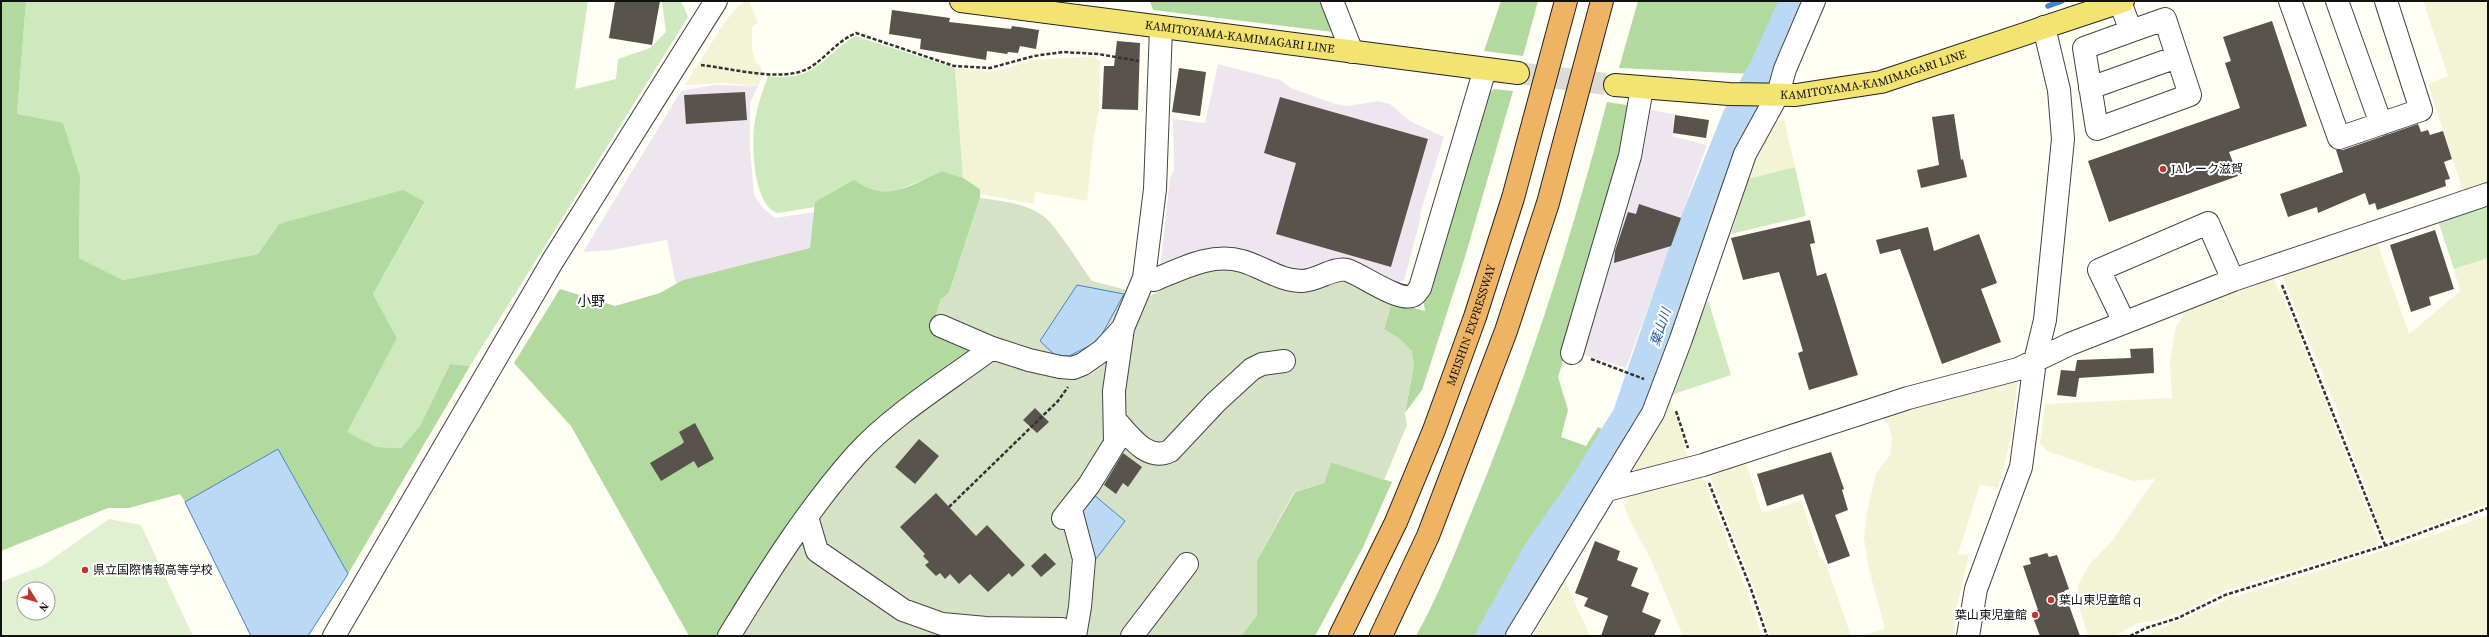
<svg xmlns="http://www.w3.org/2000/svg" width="2489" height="637" font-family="'Source Serif 4','Noto Sans JP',serif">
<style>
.industrial{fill:#eee6ee}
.farmland{fill:#f3f4d5}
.green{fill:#cfe9be}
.forest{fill:#b2d99e}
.cemetery{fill:#d5e2c5}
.pitch{fill:#e1f0d0;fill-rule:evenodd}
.water{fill:#bbd8f4;stroke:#4484c9}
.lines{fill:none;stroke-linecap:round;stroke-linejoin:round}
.stream{stroke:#4484c9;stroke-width:5.5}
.river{stroke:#bbd8f4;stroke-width:34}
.building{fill:#59534d}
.major-tunnel{stroke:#dbdad3;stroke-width:22;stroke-dasharray:22 11;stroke-linecap:butt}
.minor-casing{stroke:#444;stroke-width:24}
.major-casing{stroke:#222;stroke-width:24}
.highway-casing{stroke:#222;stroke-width:24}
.path{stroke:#333;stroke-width:2.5;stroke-dasharray:4 2;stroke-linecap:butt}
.minor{stroke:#fff;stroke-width:22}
.major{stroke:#f3e370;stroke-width:22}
.highway{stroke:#efb463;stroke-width:22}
.poi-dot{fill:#bd372c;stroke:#fff;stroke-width:1.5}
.labels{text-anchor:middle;stroke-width:4;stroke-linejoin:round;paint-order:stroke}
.street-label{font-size:12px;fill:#111;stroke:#fff}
.poi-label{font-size:12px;fill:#111;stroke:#fff;text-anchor:start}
.water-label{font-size:13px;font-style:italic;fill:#1d57a0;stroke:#fff}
.quarter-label{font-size:14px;fill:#111;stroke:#fff}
</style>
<rect width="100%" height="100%" fill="#fffef5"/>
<path class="industrial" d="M1218,64l62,16 11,8 44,16 13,2 30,-5 12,3 20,17 34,16 -24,77 1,3 -17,63 -12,5 -79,-14 -153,-1 10,-92 4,-8 -1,-51 32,4z
M714,85l44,1 -8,17v45l4,47 9,13 12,10 40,-6 -5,36 -127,32 -7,4 -9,-44 -55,10 -29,2 98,-161z
M1644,109l30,5 -2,22 35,9 -81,223 -42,-13 -2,-6z"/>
<path class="farmland" d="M746,1h3l9,21 -6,5v21l3,13 6,6 2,8 -5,11 -34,-3 -39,2 38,-60 12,-16z
M2423,1h65v183l-25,7 -35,-107 20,-8z
M1094,56l6,6 -1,48 -5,26 -7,65 -52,-9 -1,12 -54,-10v-5l-17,-11 -8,-110 39,4 38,-12z
M1784,119l11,48 -47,12 8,-24 17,-32z
M2377,242l32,92 51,-43 -6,-22 34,-11v246l-95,35 -9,-3 -4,-8 -45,-123 -54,-132z
M2272,275l28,63 78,200 -1,7 -151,45 -45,22 -27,9 -16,2 -23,13h-27l-11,-36 1,-15 10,-19 23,-24 44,-63 -22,2 -86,-30 -7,-8 5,-39 127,-6 -2,-37 6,-34 11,-19z
M2018,376l-6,58 -14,54 -18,-3 -22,69 11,1 -14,59 -1,22h-94l25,-7 -16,-60 -5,-31 3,-26 9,-39 14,-18 2,-16 -3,-13 -8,-10z
M1670,399l19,61 -58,14z
M1746,462l16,51 39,-13 18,56 7,8 25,72h-81l-16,-48 -44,-111z
M1702,476l46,118 14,42h-79l-32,-76 -24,-45 -3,-10 3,-5 -2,-6z
M2488,515v121h-345l91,-39 202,-63z
M1565,581l25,55h-57z"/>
<path class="green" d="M26,1h562l-13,88 41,-10 2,-20 32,-11 16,-16 -4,-31h19l7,16 -218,349 -20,-2 -30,62 -19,22 -25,-1 -30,-15 51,-94 -24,-44 52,-91 -146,21 -21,30 -135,26 -44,-22 1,-81 -63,-63z
M855,36l100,32 8,110 -21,-7 -52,23 -21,-4 -54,12v5l-37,6c-25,-7 -26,-65 -24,-86 2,-18 8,-34 14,-51 48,6 52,-18 87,-40z
M1795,167l11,49 -75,18 17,-55z
M2488,205v53l-34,11 -16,-48z
M1708,300l23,75 -57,19 -3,-4z"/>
<path class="forest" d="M1,1h25l-9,113 46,9 17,54 -1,81 44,22 135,-26 21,-30 124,-34 22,12 -52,92 24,44 -50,94 29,15 25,1 19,-22 30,-62 20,2 -122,208 -70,-125 -93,53 -5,-8 -51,14h-21l-107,43z
M1150,1h172l11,31 -180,-22z
M1501,1h37l-15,55 -39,-5z
M1638,1h148l-33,73 -134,-6z
M1494,89l19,2 -48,166 -43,133 -17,23 9,-49 -30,-35 8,-27 33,9 -3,-18 60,-194z
M1607,102l26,4 -39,152 -36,119 10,33 -7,27 25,9 12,-19 13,7 -42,65 -32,43 -36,69 -16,25h-69c23,-41 40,-86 58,-130 54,-131 97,-267 133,-404z
M942,171l21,7 17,11v9l-31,95 -9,7 41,51 -260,285h-32l-118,-210 -57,-63 46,-74 55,17 45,-13 23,-13 127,-32 5,-46 39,-22c35,24 53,6 88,-9z
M1331,462l61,20 -29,65 -48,89h-74l16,-21v-55l38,-68 29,-9z"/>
<path class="cemetery" d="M980,198c23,3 53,6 69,23 16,18 29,41 43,60l58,15 50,-25 35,-5 111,13 46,23 -8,27 15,9 13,13 2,13 -9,49 2,12 -23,55 -53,-18 -7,21 -30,9 -37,68v55l-16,21h-520l73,-112 187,-173 -50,-19 9,-32 9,-7z"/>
<path class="pitch" d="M109,519l32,6 52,111h-192v-54l41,-16zM24,589h24v24h-24z"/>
<path class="water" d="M1077,285l47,9 -23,42 -10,9 -22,11 -14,-1 -15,-14z
M278,449l70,125 -40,62h-57l-66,-134z
M1094,495l31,26 -29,38 -16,-42 1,-5z"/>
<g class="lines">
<path class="stream" d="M2048,6l14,-5"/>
<path class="river" d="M1493,636l46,-82 46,-66 44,-71 60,-175 50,-124 28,-51 30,-66"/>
</g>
<path class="building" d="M615,1h45l-8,44 -43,-7z
M892,10l58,8 -1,4 62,7 1,-3 27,4 -3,19 -16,-3 -2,7 -10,-1 -1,2 -20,-3 -1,9 -66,-11 1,-10 -32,-5z
M2272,21l35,105 -78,26 9,24 -129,46 -21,-61 152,-53 -15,-45 6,-2 -8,-24z
M1117,41l23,2 -2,67 -36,-1 2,-43h10z
M1179,68l27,4 -6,44 -28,-4z
M745,92l2,28 -61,4 -2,-29z
M1280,97l148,42 -37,128 -115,-33 20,-71 -32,-10z
M1954,114l7,46 2,-1 4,18 -46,11 -4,-18 22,-5 -7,-48z
M1675,115l34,5 -3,18 -33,-5z
M2418,124l3,8 7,-2 2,5 13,-4 9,28 -8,3 6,17 -5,1 1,6 -69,24 -2,-7 -6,2 -4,-12 -47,20 -1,-6 -29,10 -8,-23 63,-22 -7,-22h7z
M1639,204l42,14 -10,28 -57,17 1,-12 13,-39 8,2z
M1810,220l5,23 -5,1 7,32 9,-3 32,102 -49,15 -11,-37 5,-2 -24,-79 -36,8 -12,-42z
M1928,227l6,24 45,-17 18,49 -16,6 20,53 -59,22 -42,-115 -20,5 -4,-14z
M2435,230l19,59 -25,8 2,8 -20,7 -21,-67z
M2153,348l1,25 -75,5 -3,19 -19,-2 4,-25 14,1 2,-11 54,-2 -1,-9z
M1035,408l14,14 -12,11 -14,-13z
M695,423l19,36 -16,9 -4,-7 -33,20 -11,-18 32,-19 2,-2 -5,-10z
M919,439l20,17 -24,28 -20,-17z
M1831,452l13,37 -2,1 6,20 -13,5 15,41 -22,8 -25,-70 -36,12 -10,-32z
M1123,453l19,14 -14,20 -5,-4 -7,11 -12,-9z
M936,493l40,43 11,-11 38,40 -13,12 -3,-4 -21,19 -18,-18 -11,10 -9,-10 -5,5 -5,-6 -4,3 -11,-11 4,-3 -6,-6 2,-2 -25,-27z
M1595,541l25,10 -3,9 21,8 -7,18 18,7 -7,19 19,8 -7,16h-53l7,-20 -24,-10 4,-8 -13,-5z
M1045,553l11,11 -15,13 -10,-11z
M2047,553l2,4 8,-2 12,34 -5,2 16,45h-40l-9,-24 7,-2 -15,-44 8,-2 -2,-6z"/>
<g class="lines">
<path class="major-tunnel" d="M1518,73l97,12"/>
<defs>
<path id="minor" d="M1332,1l20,51
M2290,1l49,137 82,-28 -35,-109
M2337,1l44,123
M2120,2l11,29 34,-12 25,76 -93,34 -13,-81 47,-17
M2090,88l87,-31
M1144,278l10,2c27,-11 58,-28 88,-19 21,6 38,20 60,20 15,0 31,-14 45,-11 14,4 54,34 67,25 2,-1 4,-5 6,-7l65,-219
M2124,322l-25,-52 109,-47 25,57
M941,326l51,22 37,12 31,7 13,1 10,-4 20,-14 20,-22 21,-50 11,-89 6,-161
M1572,353l58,-197 12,-68
M1116,421c14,15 31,41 54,30l46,-49 36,-33 10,-5 22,-3
M1607,490l96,-25 205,-67 110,-29 52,-25 163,-64 255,-86
M1071,510l13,49 -4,48 -5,29
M807,517l10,34 86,59 39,14 44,4 76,1 11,7
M1063,518l26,-33 26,-42 -1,-52 9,-63
M334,636l218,-374 164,-261
M729,636c38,-62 78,-126 127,-181 36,-40 92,-74 136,-107
M1132,636l55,-72
M1517,636l136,-223 28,-74 64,-185 33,-60 7,-25 29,-68
M1968,636l8,-47 45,-122 14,-106 10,-41 18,-181 -4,-49 -15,-63"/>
<g id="major">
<path id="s1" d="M961,1l557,72"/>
<path id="s2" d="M1615,85l114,9 67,1 85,-13 242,-81"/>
</g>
<g id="highway">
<path id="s3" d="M1340,636l56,-114 38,-92 41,-113 38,-119 53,-197"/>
<path d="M1381,636l47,-100 78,-205 42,-128 54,-202"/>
</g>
</defs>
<use href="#minor" class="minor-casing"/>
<use href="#major" class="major-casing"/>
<use href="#highway" class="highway-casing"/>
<path class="path" d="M701,65c29,3 82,18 108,3 17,-10 28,-27 47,-35l98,33 36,2 44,-12 29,-4 35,2 41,7
M2282,285l103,260
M1591,359l53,20
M1676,411l12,37
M1709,483l42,106 16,47
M949,507l109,-106 10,-14
M2130,636l16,-8 32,-10 47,-23 165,-51 98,-36"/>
<use href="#minor" class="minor"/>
<use href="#major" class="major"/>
<use href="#highway" class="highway"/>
</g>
<g class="poi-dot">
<circle cx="2163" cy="169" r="4"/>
<circle cx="85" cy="570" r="4"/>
<circle cx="2051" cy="600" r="4"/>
<circle cx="2035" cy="615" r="4"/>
</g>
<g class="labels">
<g class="street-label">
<text dy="4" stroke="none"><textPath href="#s1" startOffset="281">KAMITOYAMA-KAMIMAGARI LINE</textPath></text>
<text dy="4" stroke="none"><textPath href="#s2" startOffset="261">KAMITOYAMA-KAMIMAGARI LINE</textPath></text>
<text dy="4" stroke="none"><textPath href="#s3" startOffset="338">MEISHIN EXPRESSWAY</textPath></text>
</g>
<g class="poi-label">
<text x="2171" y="173">JAレーク滋賀</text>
<text x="93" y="574">県立国際情報高等学校</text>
<text x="2059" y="604">葉山東児童館ｑ</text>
<text x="2027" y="619" text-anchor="end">葉山東児童館</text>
</g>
<g class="water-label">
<text transform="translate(1660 327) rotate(-71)" y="5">葉山川</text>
</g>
<g class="quarter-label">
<text x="591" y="306">小野</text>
</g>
</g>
<rect width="2489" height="637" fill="none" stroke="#111111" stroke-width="4"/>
<g transform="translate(36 601) rotate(127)"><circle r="19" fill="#ffffff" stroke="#a0a0a0"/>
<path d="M0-3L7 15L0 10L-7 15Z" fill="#bd372c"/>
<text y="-6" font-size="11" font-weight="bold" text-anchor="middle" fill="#111111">N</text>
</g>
</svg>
